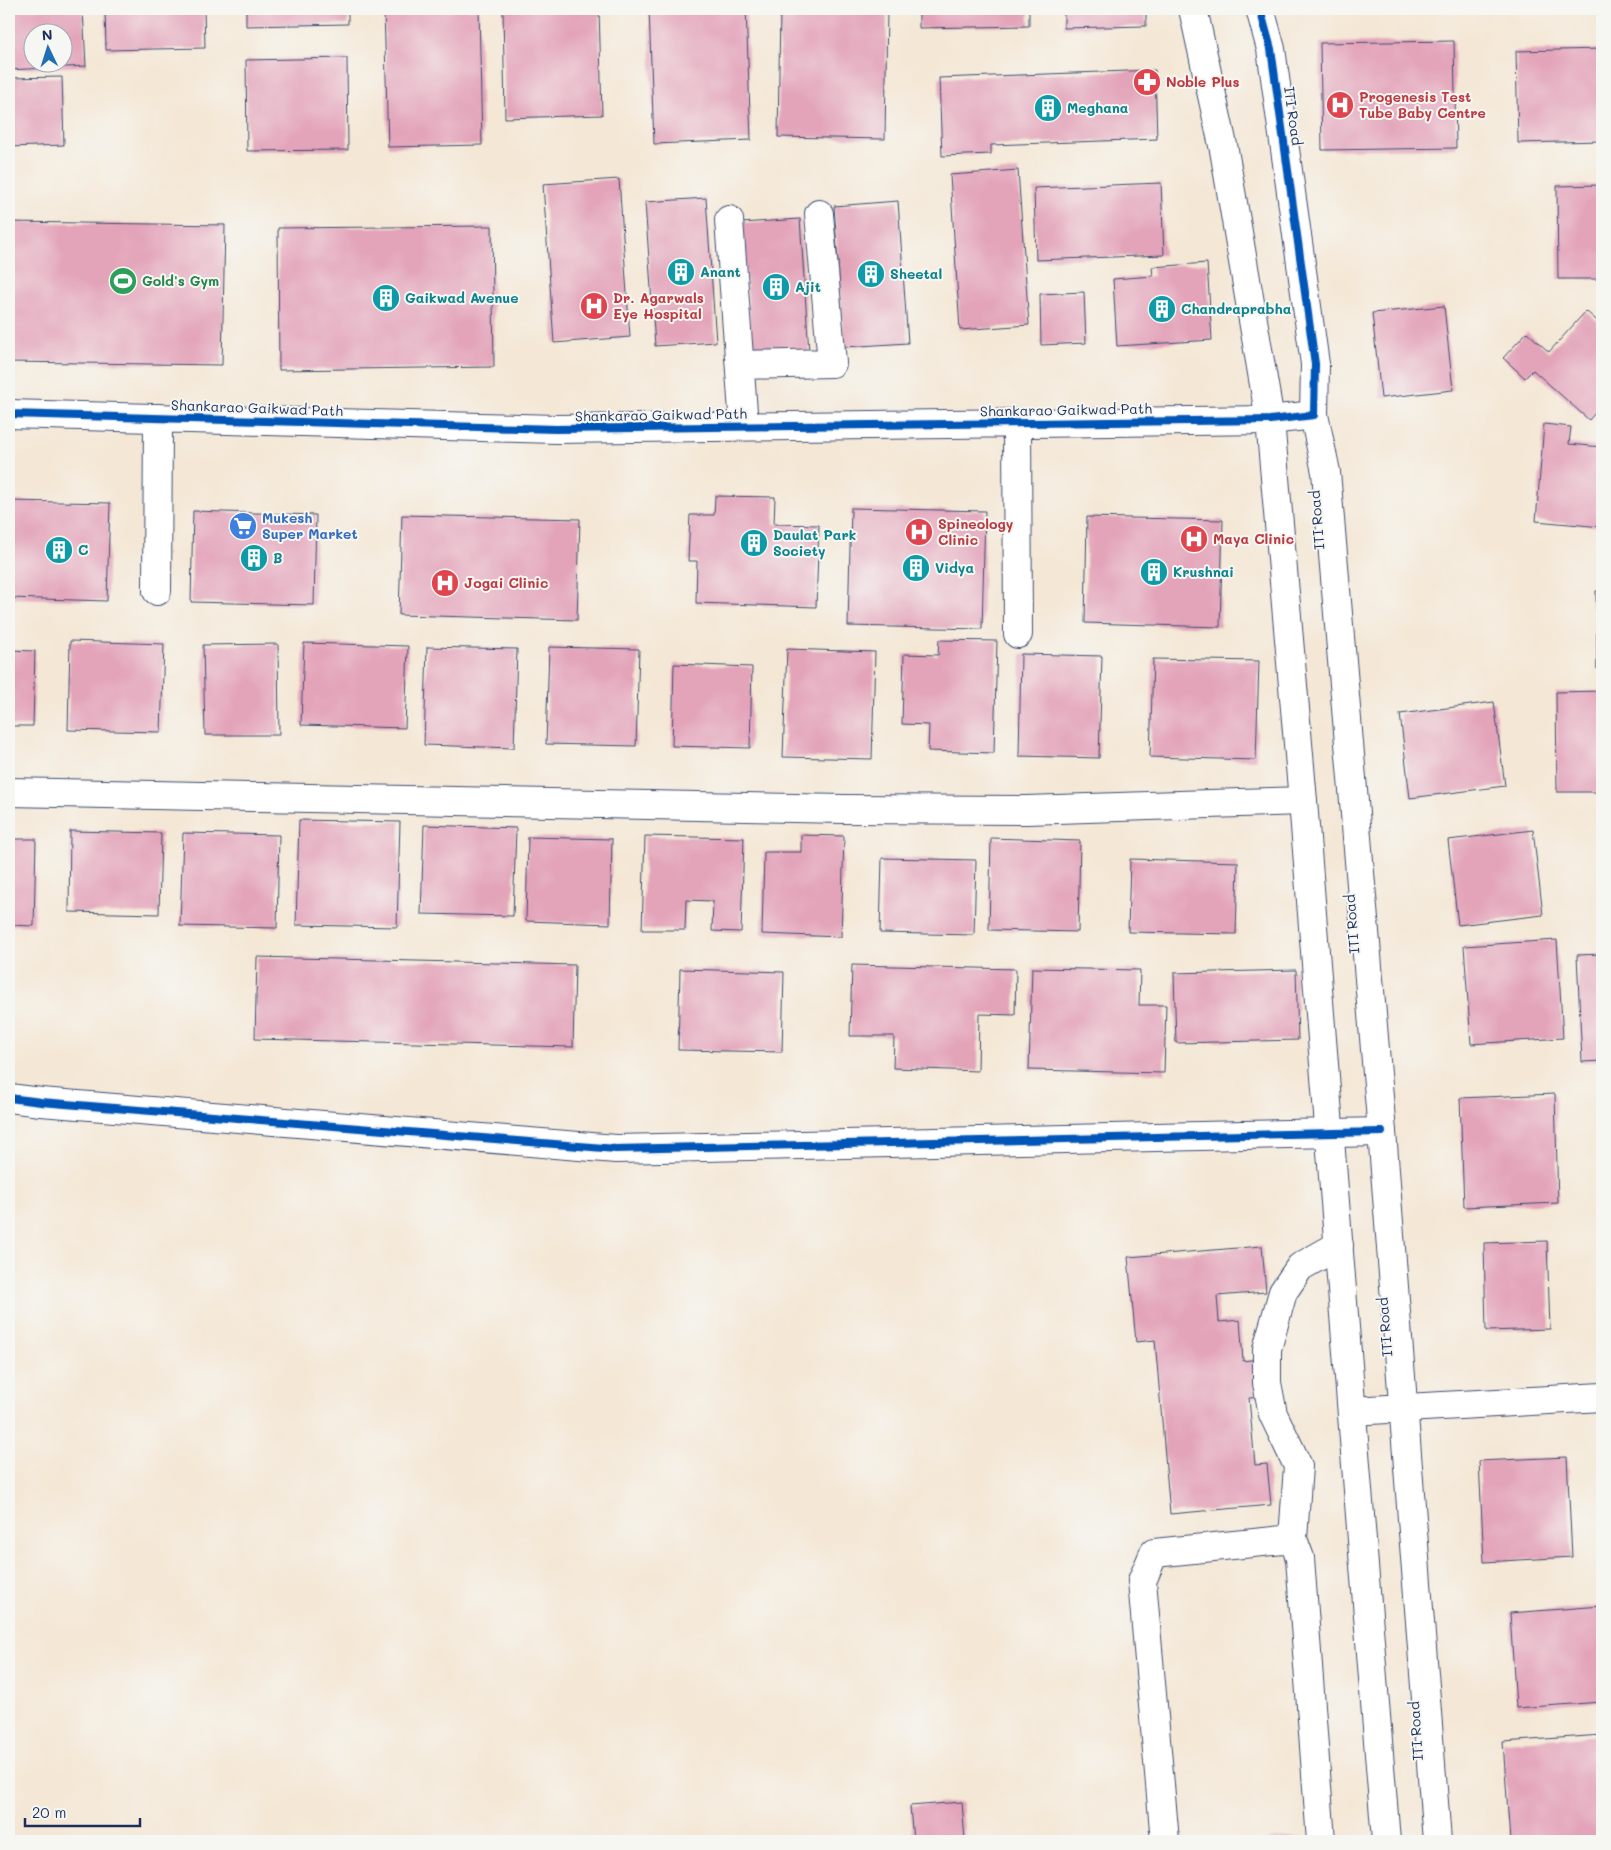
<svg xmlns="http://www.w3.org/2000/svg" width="1611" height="1850" font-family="Mali,sans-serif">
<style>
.building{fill:#e3a3b9;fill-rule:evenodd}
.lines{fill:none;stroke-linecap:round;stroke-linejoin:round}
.minor-casing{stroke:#3c4b70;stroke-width:30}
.major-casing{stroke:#3c4b70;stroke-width:30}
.minor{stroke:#fff;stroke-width:28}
.major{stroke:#fff;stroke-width:28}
.cycleway-casing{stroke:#f6f6f2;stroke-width:11}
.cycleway{stroke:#0057b8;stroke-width:8}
.labels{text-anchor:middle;stroke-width:4;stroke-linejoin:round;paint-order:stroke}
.health-label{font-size:14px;font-weight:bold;fill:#be3a42;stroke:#f6f6f2;text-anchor:start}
.culture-label{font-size:14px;font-weight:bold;fill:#0d838f;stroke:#f6f6f2;text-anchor:start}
.street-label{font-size:14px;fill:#1b2f5e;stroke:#f6f6f2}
.leisure-label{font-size:14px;font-weight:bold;fill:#27864d;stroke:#f6f6f2;text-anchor:start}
.shop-label{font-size:14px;font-weight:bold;fill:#366cbe;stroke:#f6f6f2;text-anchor:start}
</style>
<rect width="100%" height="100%" fill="#f6f6f2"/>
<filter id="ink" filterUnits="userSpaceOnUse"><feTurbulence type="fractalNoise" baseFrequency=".02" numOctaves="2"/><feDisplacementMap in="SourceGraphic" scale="10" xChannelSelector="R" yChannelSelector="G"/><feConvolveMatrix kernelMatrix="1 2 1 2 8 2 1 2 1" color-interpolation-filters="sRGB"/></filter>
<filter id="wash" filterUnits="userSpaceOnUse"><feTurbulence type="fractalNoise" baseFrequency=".0096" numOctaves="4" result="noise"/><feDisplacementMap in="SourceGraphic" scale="20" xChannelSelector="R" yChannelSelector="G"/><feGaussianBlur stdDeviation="1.12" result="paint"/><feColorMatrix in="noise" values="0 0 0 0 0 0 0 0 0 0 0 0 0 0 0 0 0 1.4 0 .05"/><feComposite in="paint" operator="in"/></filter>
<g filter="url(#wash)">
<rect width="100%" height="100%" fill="#f4e7d5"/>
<g id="blocks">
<path class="building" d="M9,9h74l3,57 -77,4zM32,32h30v30h-30z
M105,9h99l1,39 -99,2z
M246,9h102v15l-102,2z
M384,9h95l3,136 -94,2z
M503,9h96l3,106 -97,3z
M649,9h97l5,131 -97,4z
M780,9h107l-2,130 -107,-2z
M919,9h110v17l-110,2z
M1064,9h82v17l-82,2z
M1454,41l2,107 -134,2 -2,-107z
M1602,49v92l-84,2 -2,-92z
M347,58l1,92 -101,1 -1,-91z
M1155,70l2,69 -166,6v9l-49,2 -3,-78z
M62,77l2,68 -55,2v-69z
M1018,170l11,155 -69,5 -10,-155z
M619,179l11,158 -76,6 -11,-159z
M1161,183l3,72 -128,5 -2,-72z
M1602,185v94h-44l-1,-93z
M706,198l10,144 -61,4 -10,-144z
M898,201l10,142 -64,4 -10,-141z
M800,219l9,133 -57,4 -10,-133z
M9,222l216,3 -3,140 -213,-3z
M492,226l2,141 -215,3 -1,-142z
M1207,263l5,77 -95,6 -4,-67 40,-3 -1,-9z
M1084,292l2,51 -45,2 -1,-51z
M1444,306l9,84 -72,8 -9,-85z
M1586,311l16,14v80l-13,15 -56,-50 -8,8 -22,-20 24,-26 22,20z
M1544,424l27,3 -2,17 33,3v80l-66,-6z
M715,496l60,1 -1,27 45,1 -3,82 -120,-4 1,-42h-9l2,-46h24z
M9,501l101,2 -3,98 -98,-3z
M851,508l134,3 -3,118 -134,-3z
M193,511l123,4 -2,90 -123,-3z
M402,515l178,4 -3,101 -178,-5z
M1087,517l136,3 -3,107 -135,-4z
M1596,591h6v78h-5z
M939,640l58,1 -3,112 -66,-2 1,-26 -27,-1 2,-70 34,1z
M70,641l94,3 -3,88 -93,-2z
M304,643l104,3 -3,82 -104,-3z
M278,644l1,91h-74l-2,-90z
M427,647l90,2 -3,99 -90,-3z
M549,647l90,2 -3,97 -90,-2z
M787,649l88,3 -3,107 -89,-2z
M9,650l26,1 -2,75h-24z
M1021,654l81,2 -3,102 -80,-2z
M1153,659l106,2 -3,99 -106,-3z
M674,664l78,3 -2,81 -78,-2z
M1602,691v101h-45l-1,-100z
M1494,702l11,84 -95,12 -10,-84z
M299,820l101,2 -3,105 -101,-2z
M424,825l92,3 -3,88 -92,-2z
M1533,830l10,85 -85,10 -10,-85z
M70,831l91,2 -2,81 -90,-2z
M183,833l96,2 -2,93 -97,-2z
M801,835l43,1 -3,101 -79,-3 2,-82h37z
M645,836l99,2 -3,94 -29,-1 1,-30 -27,-1 -1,30h-43z
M528,837l84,2 -2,85 -84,-3z
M991,838l89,3 -2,91 -89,-2z
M9,839h27l-2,87 -25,-1z
M882,858l94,2 -2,75 -94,-2z
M1130,859l108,3 -2,72 -108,-2z
M1557,940l6,98 -92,6 -7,-98z
M1602,954v107l-20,1 -5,-107z
M257,957l318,8 -2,82 -318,-8z
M852,965l164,4 -1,46 -36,-1 -1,57 -85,-3 1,-32h-44z
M1032,968l108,2 -1,35h27l-2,68 -135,-3z
M680,969l104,3 -2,80 -104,-2z
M1296,970l2,70 -122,3 -2,-70z
M1555,1094l3,109 -94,4 -4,-109z
M1547,1241l3,88 -64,2 -2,-88z
M1262,1246l4,46 -49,4 2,26 21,-2 3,41 15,-2 4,38 -13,1 6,67 12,-1 4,41 -101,9 -15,-174 -19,2 -8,-85z
M1567,1457l5,100 -88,5 -5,-101z
M1602,1606v96l-86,6 -6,-95z
M1602,1735v104l-34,2h-58l-7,-99z
M962,1802l3,39h-52l-3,-35z
M1298,1837l1,4h-32v-1z"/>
</g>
</g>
<g filter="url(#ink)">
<use href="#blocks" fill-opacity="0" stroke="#3c4b70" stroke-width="1"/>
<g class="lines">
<defs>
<path id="minor" d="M729,220l15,206
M740,365l92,-2 -13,-149
M9,414l547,15 714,-9 44,-5
M1017,423l1,211
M157,591l1,-173
M9,792l835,17 183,1 276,-9
M9,1098l32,4 575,47 766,-17
M1352,1411l250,-14
M1293,1539l7,19 21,283
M1165,1841l-23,-260 12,-28 139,-14 5,-73 -25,-52 -6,-31v-34l16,-57 17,-25 39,-22"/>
<path id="major" d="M1193,9l31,141 46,270 33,381 83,1040
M1260,9l11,40 44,315 -1,51 12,57 56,660 55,709"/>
</defs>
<use href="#minor" class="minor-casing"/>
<use href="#major" class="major-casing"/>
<use href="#minor" class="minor"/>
<use href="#major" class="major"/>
<defs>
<path id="cycleway" d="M9,414l547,15 714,-9 44,-5 1,-51 -44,-315 -11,-40
M9,1098l32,4 575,47 766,-17"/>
</defs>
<use href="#cycleway" class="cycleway-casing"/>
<use href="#cycleway" class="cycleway"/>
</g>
</g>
<defs>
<symbol id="pharmacy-disc" viewBox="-11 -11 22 22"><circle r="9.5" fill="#e0444e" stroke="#f6f6f2"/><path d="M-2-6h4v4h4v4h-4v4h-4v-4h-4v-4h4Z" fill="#fff"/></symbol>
<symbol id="hospital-disc" viewBox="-11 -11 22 22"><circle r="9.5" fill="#e0444e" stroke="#f6f6f2"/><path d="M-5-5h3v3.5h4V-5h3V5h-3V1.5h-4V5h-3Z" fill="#fff"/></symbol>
<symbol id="building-disc" viewBox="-11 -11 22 22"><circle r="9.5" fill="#0f9aa8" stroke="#f6f6f2"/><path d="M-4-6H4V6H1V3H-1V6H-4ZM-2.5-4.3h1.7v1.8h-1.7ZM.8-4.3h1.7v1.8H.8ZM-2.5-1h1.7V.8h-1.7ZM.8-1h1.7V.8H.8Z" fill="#fff"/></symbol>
<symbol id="stadium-disc" viewBox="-11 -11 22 22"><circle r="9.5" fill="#2e9e5b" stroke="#f6f6f2"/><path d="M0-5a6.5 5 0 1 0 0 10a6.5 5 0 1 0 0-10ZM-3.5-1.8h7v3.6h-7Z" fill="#fff"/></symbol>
<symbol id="supermarket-disc" viewBox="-11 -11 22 22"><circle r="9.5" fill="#3f7fe0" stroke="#f6f6f2"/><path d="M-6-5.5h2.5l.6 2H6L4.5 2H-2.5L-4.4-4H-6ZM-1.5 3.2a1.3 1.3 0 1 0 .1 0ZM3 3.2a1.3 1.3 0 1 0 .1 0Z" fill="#fff"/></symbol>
</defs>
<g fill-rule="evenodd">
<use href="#pharmacy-disc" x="1131" y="66" width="32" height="32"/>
<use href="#hospital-disc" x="1324" y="89" width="32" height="32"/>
<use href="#building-disc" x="1032" y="92" width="32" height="32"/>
<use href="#building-disc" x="665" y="256" width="32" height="32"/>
<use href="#building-disc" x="855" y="258" width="32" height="32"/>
<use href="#stadium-disc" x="107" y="265" width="32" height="32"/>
<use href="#building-disc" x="760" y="271" width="32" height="32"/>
<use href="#building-disc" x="370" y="282" width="32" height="32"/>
<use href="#hospital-disc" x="578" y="290" width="32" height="32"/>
<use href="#building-disc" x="1146" y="293" width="32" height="32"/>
<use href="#supermarket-disc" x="227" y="510" width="32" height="32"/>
<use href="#hospital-disc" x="903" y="516" width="32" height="32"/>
<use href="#hospital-disc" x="1178" y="523" width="32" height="32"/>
<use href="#building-disc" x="738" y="527" width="32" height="32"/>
<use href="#building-disc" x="43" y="534" width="32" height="32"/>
<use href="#building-disc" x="238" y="542" width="32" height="32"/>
<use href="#building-disc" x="900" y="552" width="32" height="32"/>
<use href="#building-disc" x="1138" y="556" width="32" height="32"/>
<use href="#hospital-disc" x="429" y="567" width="32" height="32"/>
</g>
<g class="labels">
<g class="health-label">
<text x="1166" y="87">Noble Plus</text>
<text x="1359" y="102">Progenesis Test<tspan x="1359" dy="16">Tube Baby Centre</tspan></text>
<text x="613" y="303">Dr. Agarwals<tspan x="613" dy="16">Eye Hospital</tspan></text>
<text x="938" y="529">Spineology<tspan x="938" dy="16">Clinic</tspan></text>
<text x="1213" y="544">Maya Clinic</text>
<text x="464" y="588">Jogai Clinic</text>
</g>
<g class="culture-label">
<text x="1067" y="113">Meghana</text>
<text x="700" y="277">Anant</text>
<text x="890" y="279">Sheetal</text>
<text x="795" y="292">Ajit</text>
<text x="405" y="303">Gaikwad Avenue</text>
<text x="1181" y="314">Chandraprabha</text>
<text x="773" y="540">Daulat Park<tspan x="773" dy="16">Society</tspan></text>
<text x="78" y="555">C</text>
<text x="273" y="563">B</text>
<text x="935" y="573">Vidya</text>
<text x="1173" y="577">Krushnai</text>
</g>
<g class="street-label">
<text transform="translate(1293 116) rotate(82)" y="5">ITI Road</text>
<text transform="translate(257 408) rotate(2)" y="5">Shankarao Gaikwad Path</text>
<text transform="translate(1066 410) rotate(-1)" y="5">Shankarao Gaikwad Path</text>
<text transform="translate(661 415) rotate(-1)" y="5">Shankarao Gaikwad Path</text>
<text transform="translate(1317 520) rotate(-95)" y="5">ITI Road</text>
<text transform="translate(1352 924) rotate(-95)" y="5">ITI Road</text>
<text transform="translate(1385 1327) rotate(-95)" y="5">ITI Road</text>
<text transform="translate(1416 1731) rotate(-94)" y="5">ITI Road</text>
</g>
<g class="leisure-label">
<text x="142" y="286">Gold's Gym</text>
</g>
<g class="shop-label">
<text x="262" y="523">Mukesh<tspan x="262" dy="16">Super Market</tspan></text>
</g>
</g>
<rect width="1611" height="1850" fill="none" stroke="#f6f6f2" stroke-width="30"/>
<g transform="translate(48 48) rotate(356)"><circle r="24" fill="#f6f6f2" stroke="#9ea6b7"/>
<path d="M0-4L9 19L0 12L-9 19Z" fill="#1f6fb2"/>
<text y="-8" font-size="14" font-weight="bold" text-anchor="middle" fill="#1b2f5e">N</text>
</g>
<path d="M25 1818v8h115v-8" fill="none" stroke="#1b2f5e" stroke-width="2.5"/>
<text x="32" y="1818" font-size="15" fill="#1b2f5e" stroke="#f6f6f2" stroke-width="4" paint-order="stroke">20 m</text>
</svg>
